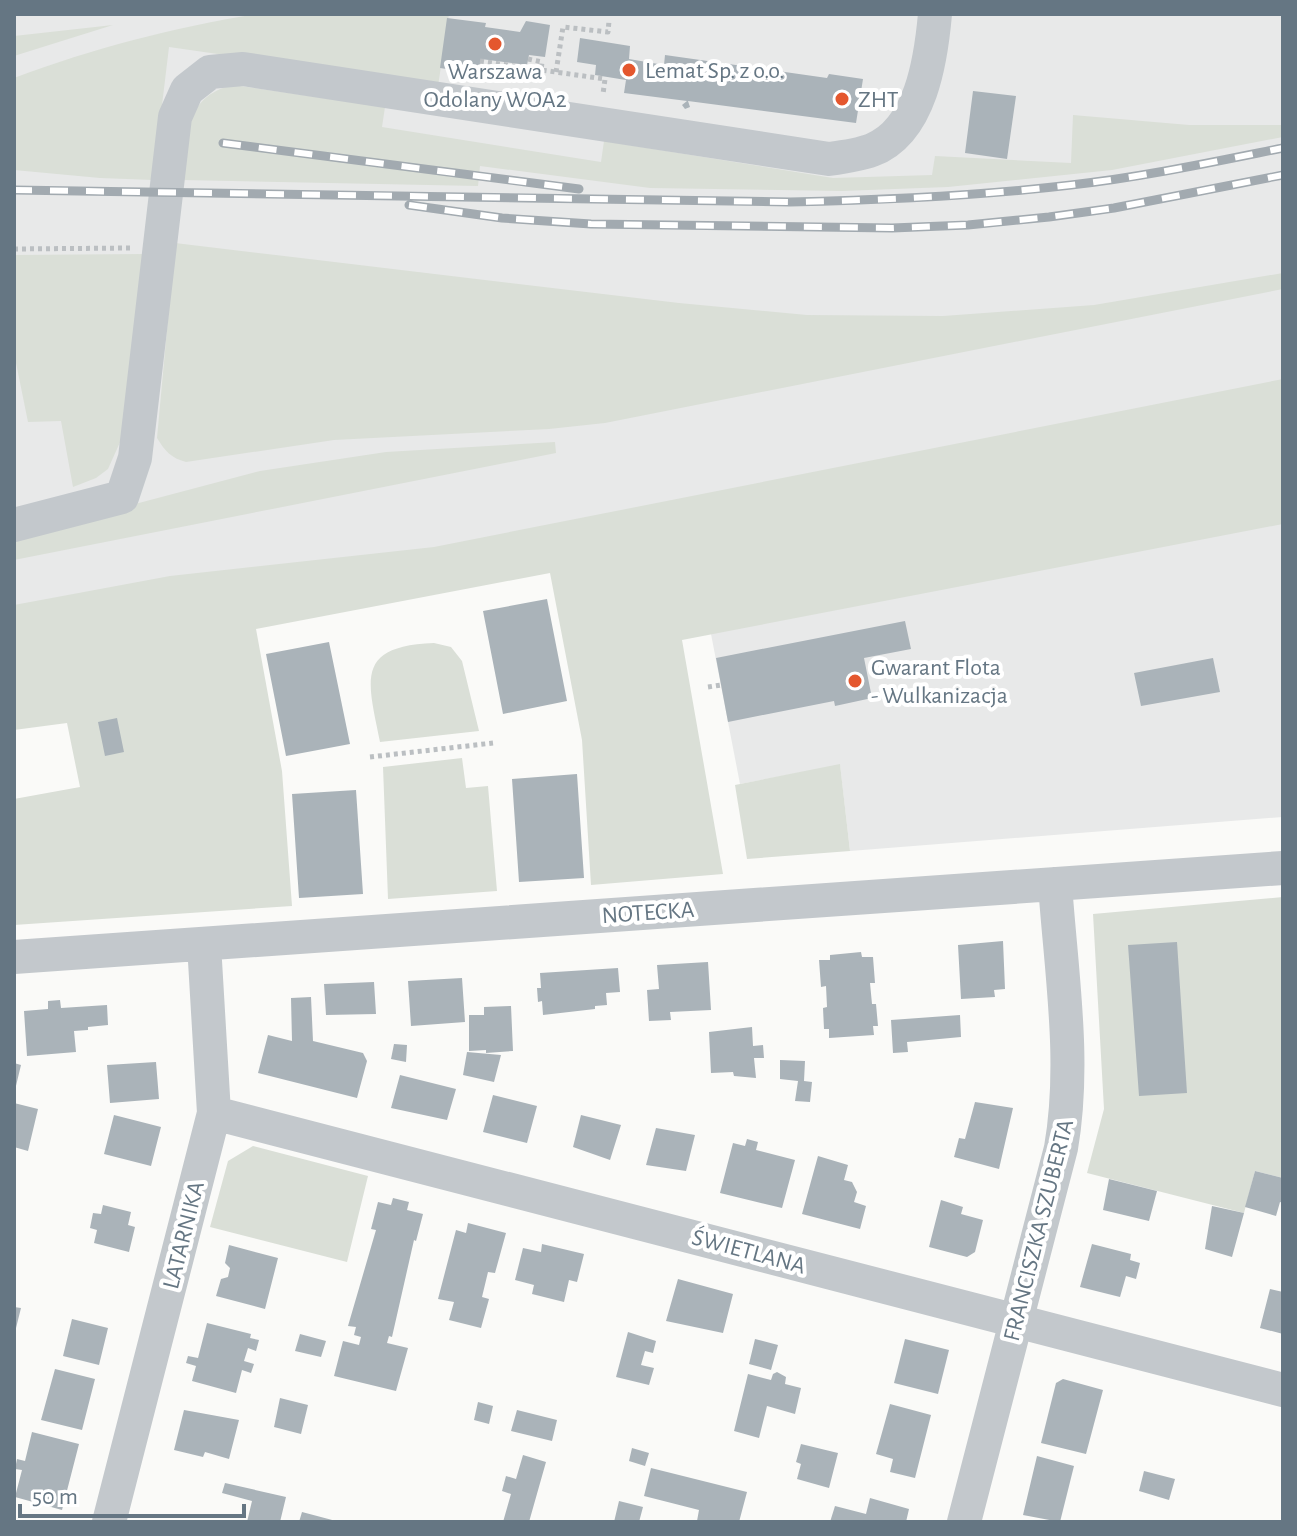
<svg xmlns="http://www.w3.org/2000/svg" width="1297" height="1536" font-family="'Alegreya Sans',sans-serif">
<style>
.built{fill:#e8e9e9}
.green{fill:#dadfd7}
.building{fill:#aab3b9}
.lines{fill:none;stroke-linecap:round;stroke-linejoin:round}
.path{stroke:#bbbfc2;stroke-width:5;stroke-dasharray:4 4;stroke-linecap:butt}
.minor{stroke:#c3c8cc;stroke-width:34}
.rail-casing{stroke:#a2aab0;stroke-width:9}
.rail{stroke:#fff;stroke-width:6;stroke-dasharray:18;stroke-linecap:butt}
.poi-dot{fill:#e4572e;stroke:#fff;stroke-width:3}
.labels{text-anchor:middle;stroke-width:8;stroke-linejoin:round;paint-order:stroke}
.poi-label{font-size:24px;fill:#657683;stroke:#fff;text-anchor:start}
.street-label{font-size:24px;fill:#657683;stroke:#fff}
</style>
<rect width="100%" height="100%" fill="#fafaf8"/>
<path class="built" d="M14,14h1269v803l-433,34 -10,-86 -100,19 -29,-150 -13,-85 -684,81z"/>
<path class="green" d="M256,14h193l-11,72 -269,-39 -16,133 -53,-2 -86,-8v-92c80,-30 158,-50 242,-64z
M113,25l-99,31v-20z
M233,85l152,22 -3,20 219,35 3,-21 229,37 99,-3 3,-19 136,7 2,-48 116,10h94v12l-171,33 -164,17 -106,4 -192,-3 -170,-22 -2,20 -296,-6c4,-42 1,-83 51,-95z
M175,243l504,60 128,12 136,1 151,-11 189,-32v16l-678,134 -56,6 -215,11 -148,22c-15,-4 -21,-11 -29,-24z
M144,254l-23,186 -13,29 -12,9 -23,9 -12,-66 -33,1 -14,-69v-98z
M1283,379v145l-601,116 41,234 -132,11 -9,-145 -32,-167 -294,56 26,142 10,135 -278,19v-126l66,-12 -13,-64 -53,7v-125l156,-29 264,-29z
M555,442l1,11 -542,107v-24l246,-65 126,-19z
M434,643l17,4 11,14 17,70 -99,11c-12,-61 -26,-96 54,-99z
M462,758l4,30 22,-2 9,105 -109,8 -5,-132z
M840,764l10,87 -103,8 -12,-74z
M1283,897v281l-28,-7 -11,42 -157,-40 17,-64 -11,-195z
M253,1146l115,30 -21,86 -137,-35 18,-66z"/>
<path class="building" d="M447,18l39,5 -1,4 35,5 6,-11 24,4 -5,32 -16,-2 -2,10 -46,-6 -2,15 -39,-6z
M580,38l50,8 -1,13 35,6 1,-10 162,23 2,-4 34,5 -7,44 -168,-22 2,6 -5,2 -3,-4 5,-4 -63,-8 2,-13 -31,-5 1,-10 -19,-3z
M973,91l43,5 -9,63 -42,-6z
M547,599l20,102 -64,13 -20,-103z
M905,621l6,28 -47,9 8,40 -37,8 -1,-5 -106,21 -12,-64z
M329,642l21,102 -64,12 -20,-102z
M1213,658l7,34 -79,14 -7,-33z
M117,718l7,34 -19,4 -7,-34z
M577,774l7,104 -65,4 -7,-103z
M356,790l7,104 -64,4 -7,-104z
M1003,941l2,48 -11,1 1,7 -34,2 -3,-54z
M1177,942l10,151 -48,3 -11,-151z
M861,952l1,5h11l2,26h-5l2,21h4l2,22h-5l1,9 -45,3v-9h-5l-1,-21 4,-1 -1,-21 -5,1 -2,-27h11v-5z
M708,962l3,48 -41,2 1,8 -22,1 -2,-31 12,-1 -2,-24z
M618,968l2,24 -14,1 1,12 -12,1v3l-52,6 -1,-14 -4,1 -1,-14h4l-1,-15z
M462,978l3,44 -54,4 -3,-45z
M374,982l2,32 -50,1 -2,-31z
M311,997l2,44 50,12 4,8 -10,37 -99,-25 10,-38 24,6 -1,-43z
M60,1000l1,8 46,-3 1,20 -20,2v3l-14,1 2,21 -49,4 -3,-45 24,-2v-8z
M511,1006l2,45 -27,2v-3l-17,1v-36h15v-8z
M960,1015l1,22 -54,5 1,10 -15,1 -2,-33z
M752,1027l1,19 10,-1 1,13h-10l2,20 -22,-2 -1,-4 -22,1 -2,-41z
M394,1044l13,1 -1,17 -15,-3z
M467,1052l34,3 -7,27 -31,-7z
M780,1060l25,1 -1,20 8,1 -2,20 -15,-1 3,-20 -18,-2z
M156,1062l3,37 -49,4 -3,-38z
M14,1063l7,2 -6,25h-1z
M400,1075l56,14 -9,31 -56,-12z
M493,1095l44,11 -10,37 -44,-11z
M975,1102l38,6 -14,61 -45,-12 5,-19 6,1z
M14,1103l24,6 -10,42 -14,-4z
M114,1115l47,12 -10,39 -47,-12z
M581,1115l40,10 -11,35 -37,-13z
M656,1128l39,7 -9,36 -40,-6z
M747,1139l11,3 -2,8 39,10 -13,48 -62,-15 13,-50 12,3z
M818,1156l30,9 -4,15 8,2 5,10 -3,10 12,4 -6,23 -58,-15z
M1255,1171l28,7v25l-3,-1 -4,14 -31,-9z
M1109,1179l48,12 -8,30 -46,-11z
M393,1198l16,4 -2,8 16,4 -7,27 -2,-1 -22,97 -3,-1 -2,7 21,5 -12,43 -62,-15 9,-35 16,4 2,-8 -7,-2 2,-8 -8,-1 28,-96 -5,-1 7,-27 13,3z
M941,1200l22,7 -2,7 22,6 -8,32 -8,5 -38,-10z
M103,1205l28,7 -3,13 7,2 -6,25 -35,-9 3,-13 -7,-2 3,-15 8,1z
M1212,1206l32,7 -12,44 -27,-8z
M468,1223l38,10 -11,40 -7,-1 -6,25 7,2 -8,29 -32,-8 5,-18 -16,-3 18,-69 10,3z
M542,1244l42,10 -7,28 -8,-2 -5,22 -32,-8 2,-9 -19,-5 8,-32 18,4z
M1092,1244l39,10 -1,6 10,3 -4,16 -10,-3 -6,21 -40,-10z
M229,1245l49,13 -13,51 -49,-13 5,-17 7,-2 2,-9 -5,-5z
M678,1279l55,15 -10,39 -57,-12z
M1270,1289l13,3v42l-23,-6z
M14,1307l7,1 -6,24 -1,-1z
M72,1319l36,9 -9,37 -36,-9z
M207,1323l44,11 -1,4 9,2 -3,11 -8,-3 -4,13 10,3 -3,9 -9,-3 -6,23 -44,-12 4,-15 -10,-3 2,-7 10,2z
M628,1332l28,9 -3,12 -8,-2 -4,14 13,3 -5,17 -33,-8z
M300,1334l26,7 -5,16 -26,-6z
M755,1339l23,6 -7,25 -22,-6z
M905,1339l44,11 -11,44 -44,-11z
M55,1369l40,10 -13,51 -41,-10z
M777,1372l9,5 -1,7 16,4 -6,26 -28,-8 -8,32 -25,-7 14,-57 23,6 2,-6z
M1063,1379l40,11 -17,64 -45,-11 15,-60z
M280,1398l28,7 -7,29 -27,-7z
M478,1402l15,4 -4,18 -15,-4z
M890,1404l41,11 -16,63 -25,-6 3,-13 -17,-5z
M184,1410l55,10 -10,39 -24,-7 -2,5 -29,-7z
M517,1410l40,10 -5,21 -41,-10z
M32,1432l47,12 -17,66 -47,-13 7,-27 -7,-1 2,-10 8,2z
M801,1444l37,9 -9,35 -32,-9 4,-15 -5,-2z
M632,1448l17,5 -4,13 -16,-5z
M523,1455l23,7 -17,60h-26l8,-28 -9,-3 4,-15 10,3z
M1037,1456l37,10 -14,56 -37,-7z
M651,1468l96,24 -8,30 -42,-1 2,-11 -55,-14z
M1144,1471l31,8 -6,21 -30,-9z
M225,1483l61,14 -6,25h-33l5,-21 -30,-8z
M870,1498l39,11 -3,13h-76l5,-16 31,8z
M619,1501l24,6 -4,15h-25z
M302,1512l34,9 -1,1h-36z"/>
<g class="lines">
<path class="path" d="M528,59l14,3 -1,8 64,9 -2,15
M480,61l61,9
M556,72l7,-45 45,5 1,-11
M14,249l117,-1
M708,687l13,-2
M370,757l123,-14"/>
<path class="minor" d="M14,525l108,-28 13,-39 40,-341 12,-27 23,-18 33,-3 586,90c15,-2 30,-4 43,-9 49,-19 59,-91 63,-136
M14,957l1269,-89
M214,1113l1069,277
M109,1522l105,-409 -10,-169
M964,1522l97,-374c15,-86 0,-177 -6,-264"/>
<defs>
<path id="rail" d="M223,143l356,46
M14,190l776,12c94,-2 188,-6 281,-17 72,-8 142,-23 212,-37
M409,205l93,13 89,6 301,4 76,-3 81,-8 65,-9 169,-33"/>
</defs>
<use href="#rail" class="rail-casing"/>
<use href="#rail" class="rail"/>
</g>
<g class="poi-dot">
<circle cx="495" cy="44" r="8"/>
<circle cx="629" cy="70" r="8"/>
<circle cx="842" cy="99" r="8"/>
<circle cx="855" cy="681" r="8"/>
</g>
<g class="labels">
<g class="poi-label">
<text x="645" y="78">Lemat Sp. z o.o.</text>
<text x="495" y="79" text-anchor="middle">Warszawa<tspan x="495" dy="28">Odolany WOA2</tspan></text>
<text x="858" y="107">ZHT</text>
<text x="871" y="675">Gwarant Flota<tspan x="871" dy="28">- Wulkanizacja</tspan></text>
</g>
<g class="street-label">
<text transform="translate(648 912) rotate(-4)" y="8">NOTECKA</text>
<text transform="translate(1038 1230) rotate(-76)" y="8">FRANCISZKA SZUBERTA</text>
<text transform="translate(183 1235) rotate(-76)" y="8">LATARNIKA</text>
<text transform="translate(749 1251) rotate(15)" y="8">ŚWIETLANA</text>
</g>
</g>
<rect width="1297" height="1536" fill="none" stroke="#657683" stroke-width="32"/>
<path d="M20 1504v12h224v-12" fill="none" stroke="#657683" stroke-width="4"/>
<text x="32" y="1504" font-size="24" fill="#657683" stroke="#ffffff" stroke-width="6" paint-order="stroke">50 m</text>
</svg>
